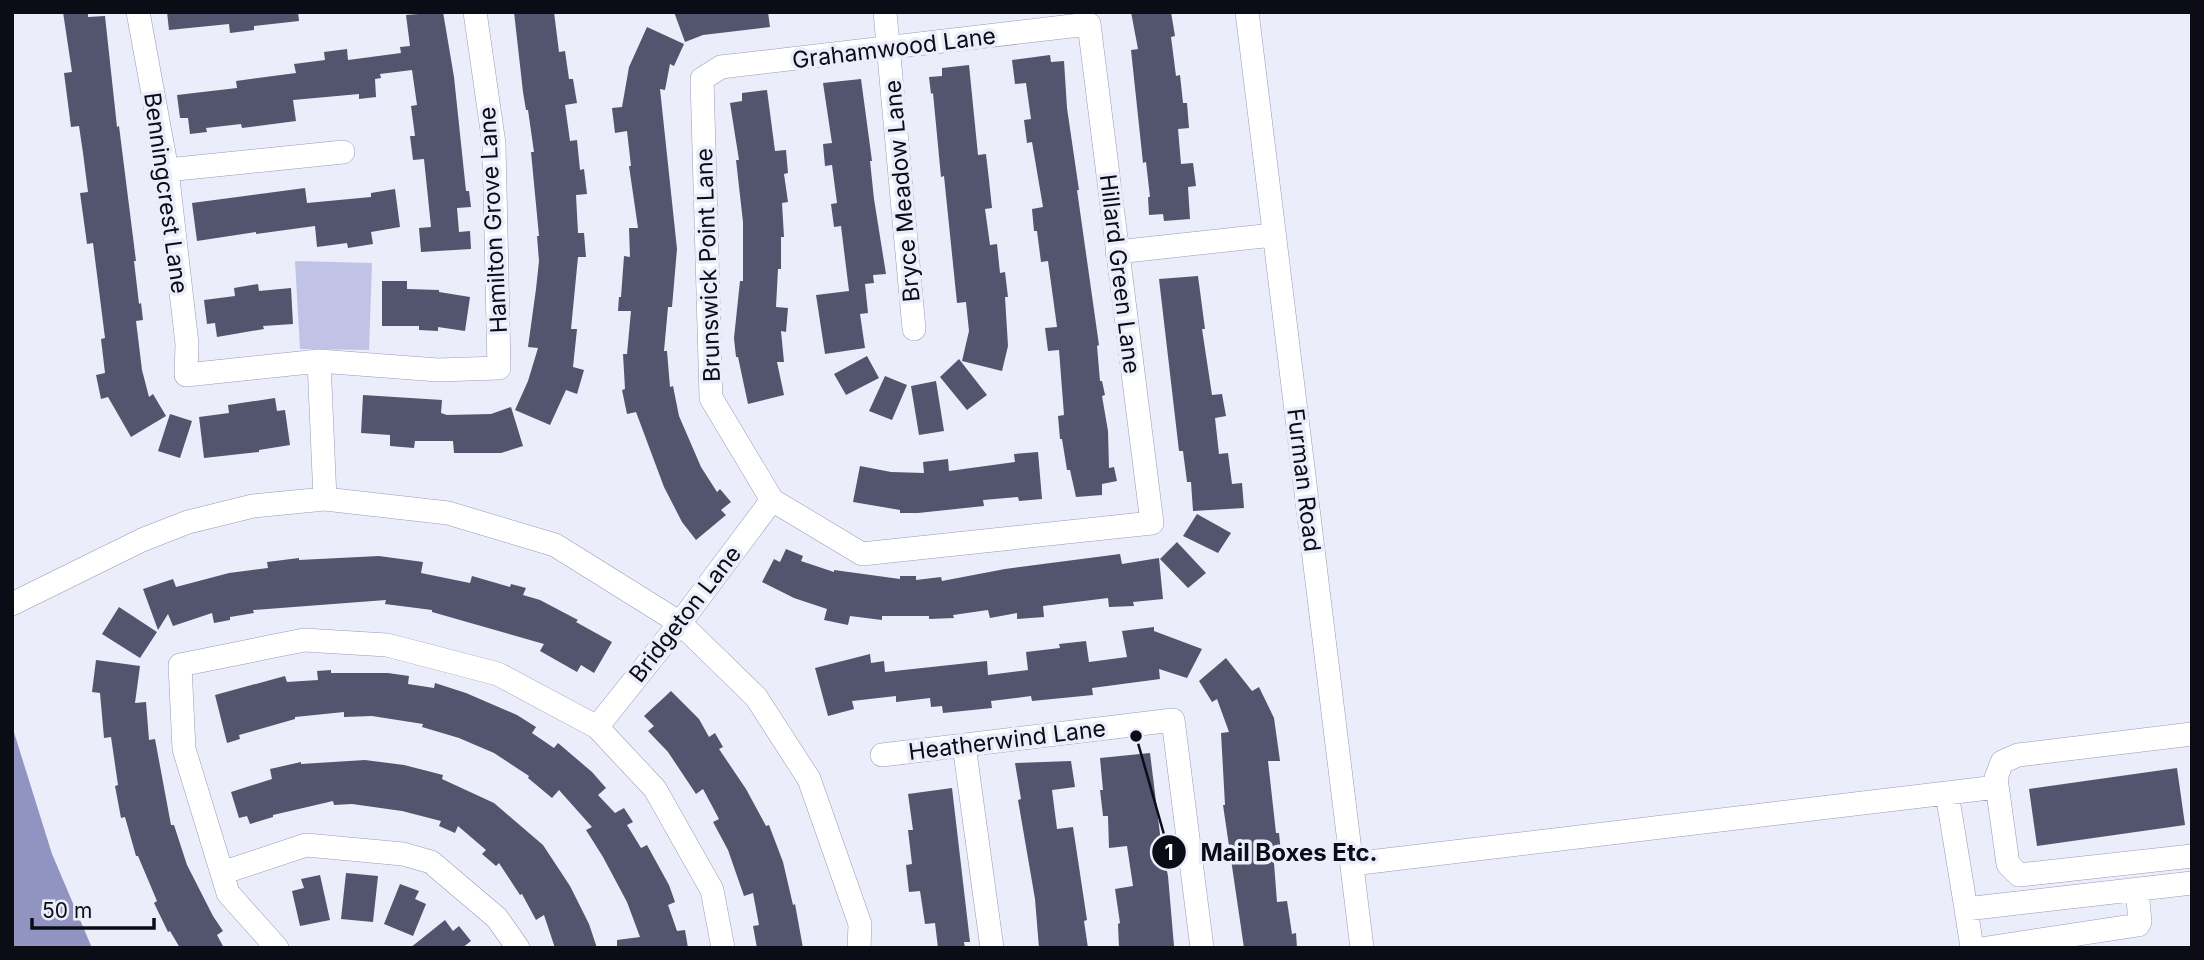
<svg xmlns="http://www.w3.org/2000/svg" width="2204" height="960" font-family="Inter,sans-serif">
<style>
.green{fill:#c1c3e6}
.water{fill:#9194c0}
.building{fill:#53546e}
.lines{fill:none;stroke-linecap:round;stroke-linejoin:round}
.minor-casing{stroke:#989ab7;stroke-width:24}
.minor{stroke:#fff;stroke-width:23}
.labels{text-anchor:middle;stroke-width:7;stroke-linejoin:round;paint-order:stroke}
.street-label{font-size:23px;fill:#0c0c16;stroke:#ecedfa}
.leader{fill:none;stroke:#0c0c16;stroke-width:2.5}
.callout-dot{fill:#0c0c16;stroke:#ecedfa;stroke-width:2.5}
.mark-label{font-size:21px;text-anchor:middle;font-weight:bold;fill:#fff}
.callout-label{font-size:24px;text-anchor:middle;font-weight:bold;fill:#0c0c16;stroke:#ecedfa;stroke-width:7;stroke-linejoin:round;paint-order:stroke}
</style>
<rect width="100%" height="100%" fill="#ecedfa"/>
<path class="green" d="M295,261l77,2 -3,87 -69,-1z"/>
<path class="water" d="M12,726l40,128 40,94h-80z"/>
<path class="building" d="M63,12h25v5l17,-1 12,111 2,-1 17,135h-2l5,43 2,-1 2,17 -7,1 6,49 7,27 4,-3 13,22 -35,21 -23,-40 -7,2 -5,-24 9,-2 -4,-34 4,-1 -12,-95 -6,1 -7,-51 8,-1 -5,-39 -4,-27 -8,1 -7,-54 8,-1z
M167,12h131l1,9 -45,5v4l-24,3 -1,-9 -60,6z
M443,12l11,65 12,114h3l2,16 -14,1 2,24 11,-1 1,18 -50,3 -2,-24 12,-1 -7,-68 -11,1 -3,-24h5l-4,-30 6,-1 -5,-35 -32,4 1,4 -6,1 1,18 -17,2v-5l-66,6 3,21 -54,7 -1,-4 -35,4 1,4 -17,2 -2,-16h-8l-3,-23 60,-7 -1,-7 60,-8 -2,-9 31,-4 -1,-8 23,-3 1,11 53,-7 -1,-6 10,-1 -4,-31z
M514,12h40l5,40 6,-1 4,28h4l4,24 -12,2 5,36 7,-1 3,30 4,-1 3,25 -11,1 2,38h6l2,24h-8l-7,72h6l-4,38 11,3 -7,24 -11,-4 -16,35 -35,-15 13,-29 10,-33 -10,-1 8,-58 3,-28 -2,-25h2l-8,-84h3l-6,-42h-2l-3,-18z
M674,12h94l2,15 -67,8 -18,7z
M1131,12h40l4,24 -4,1 5,39 4,-1 3,28h4l2,25 -11,1 3,35 12,-1 3,23 -8,1 2,32 -26,2 -1,-7 -14,1 -1,-18h2l-4,-35 -3,1 -12,-113 7,-1z
M647,27l37,17 -10,22 -4,-2 -5,26 -5,-1 17,160 -5,58h-4l-4,44h3l3,36 3,-1 6,30 22,51 16,25 3,-3 11,13 -10,8 5,5 -30,25 -14,-18 -18,-35 -28,-75 -9,2 -5,-24 3,-1 -2,-35h4l4,-43h-13l1,-14h2l3,-41 6,1 -1,-29h9l-9,-62h2l-4,-35 -12,2 -3,-25 10,-1 7,-40z
M1050,55l1,7 13,-1 3,47 12,82h-2l22,155 -2,1 3,35h2l3,14 -3,1 6,35 1,37 5,-1 3,14 -15,3v11l-26,2 -6,-27h-3l-5,-31h-2l-2,-23 6,-1 -5,-65 -11,1 -3,-23 12,-1 -9,-66 -7,1 -4,-31h-3l-2,-22 11,-2 -11,-65 -5,1 -3,-23 7,-1 -5,-36 -11,1 -3,-24z
M969,65l9,90 8,-1 3,26 3,28 -7,1 5,36 7,-1 3,29 5,-1 3,25h-3l3,49 -6,25 -40,-10 7,-30 -3,-29 -9,1 -13,-127 -3,1 -8,-84 -2,1 -2,-17 13,-1v-8z
M861,79l11,82h-2l4,38 12,75 -13,1 1,8 -9,1 3,29 -8,1 5,34 -40,6 -9,-59 33,-4 -8,-65 -7,1 -3,-23 6,-1 -5,-38 -7,1 -2,-22 9,-1 -9,-60z
M767,90l8,61 11,-1 2,23 -4,1 4,28 -6,1 2,34h-3v32h-3l-2,38 12,1 -2,24 -5,-1 3,31h-7l7,33 -36,9 -10,-47h-2l-2,-19 6,-57h3v-59l-7,-62h3l-9,-57 12,-2v-8z
M305,188l2,15 64,-6v-4l24,-4 5,38 -29,5 2,12 -25,4 -1,-5 -30,4 -2,-21 -59,8v-2l-59,9 -5,-38z
M1198,276l7,53h-3l10,66 10,-1 4,22 -11,2 4,36 9,-1 4,31 10,-1 2,25 -51,3 -2,-29h-4l-4,-31h-4l-20,-172z
M382,281h25v8l32,1v2l31,5 -5,34 -27,-4v4l-19,-1v-4h-37z
M258,284l1,7 32,-3 2,36 -30,2 1,3 -47,8 -2,-14 -8,1 -3,-24 31,-4 -1,-8z
M867,356l12,22 -33,17 -12,-21z
M959,359l28,36 -20,15 -27,-33z
M885,376l22,9 -15,35 -23,-9z
M936,381l8,50 -25,4 -8,-49z
M363,395l79,5 -1,13 6,2 44,-1 20,-7 12,39 -22,7h-47l-1,-12h-38l-1,7 -24,-2v-11l-29,-2z
M275,398l2,13 8,-1 5,35 -31,5v2l-55,6 -5,-41 30,-4 -1,-8z
M170,414l22,7 -12,37 -22,-7z
M1038,452l4,47 -23,2 -1,-4 -35,3 1,6 -66,7h-18v-3l-47,-8 7,-36 31,6 33,1 -1,-11 25,-3 1,12 66,-9 -1,-8z
M1197,514l34,19 -13,20 -35,-17z
M1177,542l29,31 -18,15 -28,-29z
M786,549l17,7 -2,5 33,11v-2l66,9v-3h16v4l25,-3 1,4 63,-12 115,-15 2,10 37,-6 4,41 -30,3 1,4 -25,1 -1,-9 -65,8 1,11 -27,2v-6l-27,5 -2,-8 -35,5 1,3 -25,1v-3h-47v4l-32,-4 -2,9 -24,-5 3,-11 -33,-11 -32,-16 12,-23 6,3z
M379,556l44,6 -2,11 49,10 2,-7 38,11 1,-3 15,4 -3,7 17,5 38,20 -2,2 36,20 -18,31 -13,-8 -4,7 -37,-21 4,-7 -112,-32v-2l-47,-6 1,-4 -133,10 1,3 -24,4v3l-16,3 -2,-10 -39,13 -5,-12 -10,16 -15,-41 30,-10 3,8 53,-14 39,-5 -1,-6 32,-4v2z
M119,607l38,25 -17,26 -38,-24z
M1154,627v4l48,18 -15,29 -28,-9 1,10 -68,9 1,7 -61,6 -1,-5 -40,5 1,7 -49,5 -1,-7 -11,1 -1,-9 -34,4v-6l-44,5 2,8 -26,7 -13,-48 55,-14 1,9 13,-2 1,11 102,-11 1,14 40,-5 -2,-18 34,-4 -1,-4 27,-3 3,21 38,-5 -5,-26z
M1226,658l26,33 7,-4 15,31 6,43h-12l8,72h3l3,30h-8l3,39 10,-1 5,33 4,-1 1,15h-53l-21,-143h2l-4,-72 8,-1 -12,-33 -5,3 -13,-21z
M96,660l44,6 -5,37 11,-1 3,38 6,-1 16,86h3l13,40 26,51 10,15 -6,4 7,13h-44l-10,-17 -2,1 -14,-29 3,-2 -19,-45h-2l-11,-39 -4,1 -6,-32 3,-1 -7,-48 -7,1 -4,-45 -8,-1z
M331,670v3h57l21,3 -1,8 26,4 1,-5 31,10 51,22 19,12 -4,6 22,15 4,-5 34,29 14,16 -8,7 17,18 9,-5 9,14 -6,3 14,23 6,-3 22,40 6,17 -7,3 9,26 8,-1 3,18h-71v-8l23,-3 -13,-35 -24,-45 -17,-27 6,-3 -33,-37 -7,8 -24,-20 1,-2 -35,-23 -35,-15 -37,-11 1,-3 -51,-8 -28,1v-5l-49,5v2l-56,16 1,4 -13,4 -12,-48 70,-19 2,6 31,-2 -1,-9z
M671,691l28,28 10,18 6,-4 8,14 -4,2 27,40 20,37 3,-1 14,37 10,43 2,-1 8,44h-46l-4,-22 6,-1 -6,-32 -9,3 -16,-46 -15,-28 6,-3 -16,-30 -7,5 -28,-42 -20,-21 6,-5 -10,-10z
M1150,753l11,89 7,34 6,70 -55,2 -1,-24 2,-1 -5,-34 18,-3 -6,-40 -18,2 -1,-32h-5l-3,-26h3l-3,-32z
M365,760l39,5 39,10 -1,4 52,24 49,42 27,41 19,38 8,24h-42l-11,-33 -8,5 -14,-26 -2,1 -21,-32 -3,3 -14,-12 4,-4 -28,-24 -3,7 -16,-7 2,-5 -39,-10 -50,-7 -18,1 -1,-4 -60,14v2l-23,7 -3,-8 -8,2 -8,-26 41,-13 -2,-10 31,-7v2z
M1071,761l4,26 -23,3 5,39 16,-2 14,93 -3,1 4,27h-49l-4,-49 -17,-99 3,-1 -6,-36z
M2177,768l8,57 -148,21 -8,-57z
M952,788l18,154h-6l1,6h-27l-3,-25 -10,1 -5,-33 -11,1 -3,-27 6,-1 -4,-34h5l-5,-36z
M346,873l32,3 -5,46 -32,-3z
M320,875l10,45 -30,6 -8,-35 12,-3 -3,-9z
M400,884l19,7 -4,8 11,5 -13,32 -29,-12z
M445,920l8,11 6,-5 12,15 -9,7h-52z"/>
<g class="lines">
<defs>
<path id="minor" d="M138,12l29,158 20,174 -1,31 133,-14 119,9 61,-2 -5,-224 -19,-132
M885,12l29,317
M1247,12l115,936
M1089,24l63,499 -290,31 -90,-54 -61,-102 -9,-319 19,-12z
M167,170l176,-18
M1117,252l156,-17
M319,361l6,138
M12,604l130,-64 46,-18 65,-16 72,-7 123,14 107,32 125,78 76,74 53,82 51,145 -1,24
M597,727l83,-104 92,-123
M2192,734l-174,21 -16,7 -6,16 12,86 11,11 173,-19
M964,745l28,203
M882,755l291,-35 29,228
M1947,793l19,116 226,-26
M1352,864l645,-77
M222,873l84,-28 97,9 28,8 66,56 21,30
M1966,909l6,39
M277,948l-49,-55 -44,-144 -4,-84 124,-25 83,5 111,29 99,53 58,62 57,101 11,58
M1987,948l151,-23 2,-3 -3,-33"/>
</defs>
<use href="#minor" class="minor-casing"/>
<use href="#minor" class="minor"/>
</g>
<g class="labels">
<g class="street-label">
<text transform="translate(894 48) rotate(-7)" y="8">Grahamwood Lane</text>
<text transform="translate(902 191) rotate(-95)" y="8">Bryce Meadow Lane</text>
<text transform="translate(166 193) rotate(82)" y="8">Benningcrest Lane</text>
<text transform="translate(493 220) rotate(-93)" y="8">Hamilton Grove Lane</text>
<text transform="translate(708 265) rotate(-92)" y="8">Brunswick Point Lane</text>
<text transform="translate(1120 274) rotate(83)" y="8">Hillard Green Lane</text>
<text transform="translate(1304 480) rotate(83)" y="8">Furman Road</text>
<text transform="translate(685 614) rotate(-52)" y="8">Bridgeton Lane</text>
<text transform="translate(1007 740) rotate(-7)" y="8">Heatherwind Lane</text>
</g>
</g>
<path class="leader" d="M1136 736L1169 852"/>
<g class="callout-dot">
<circle cx="1136" cy="736" r="7"/>
<circle cx="1169" cy="852" r="18"/>
</g>
<g class="mark-label">
<text x="1169" y="860">1</text>
</g>
<g class="callout-label">
<text x="1289" y="861">Mail Boxes Etc.</text>
</g>
<rect width="2204" height="960" fill="none" stroke="#0c0c16" stroke-width="28"/>
<path d="M32 918v10h122v-10" fill="none" stroke="#0c0c16" stroke-width="3.5"/>
<text x="42" y="918" font-size="21" fill="#0c0c16" stroke="#ecedfa" stroke-width="5" paint-order="stroke">50 m</text>
</svg>
